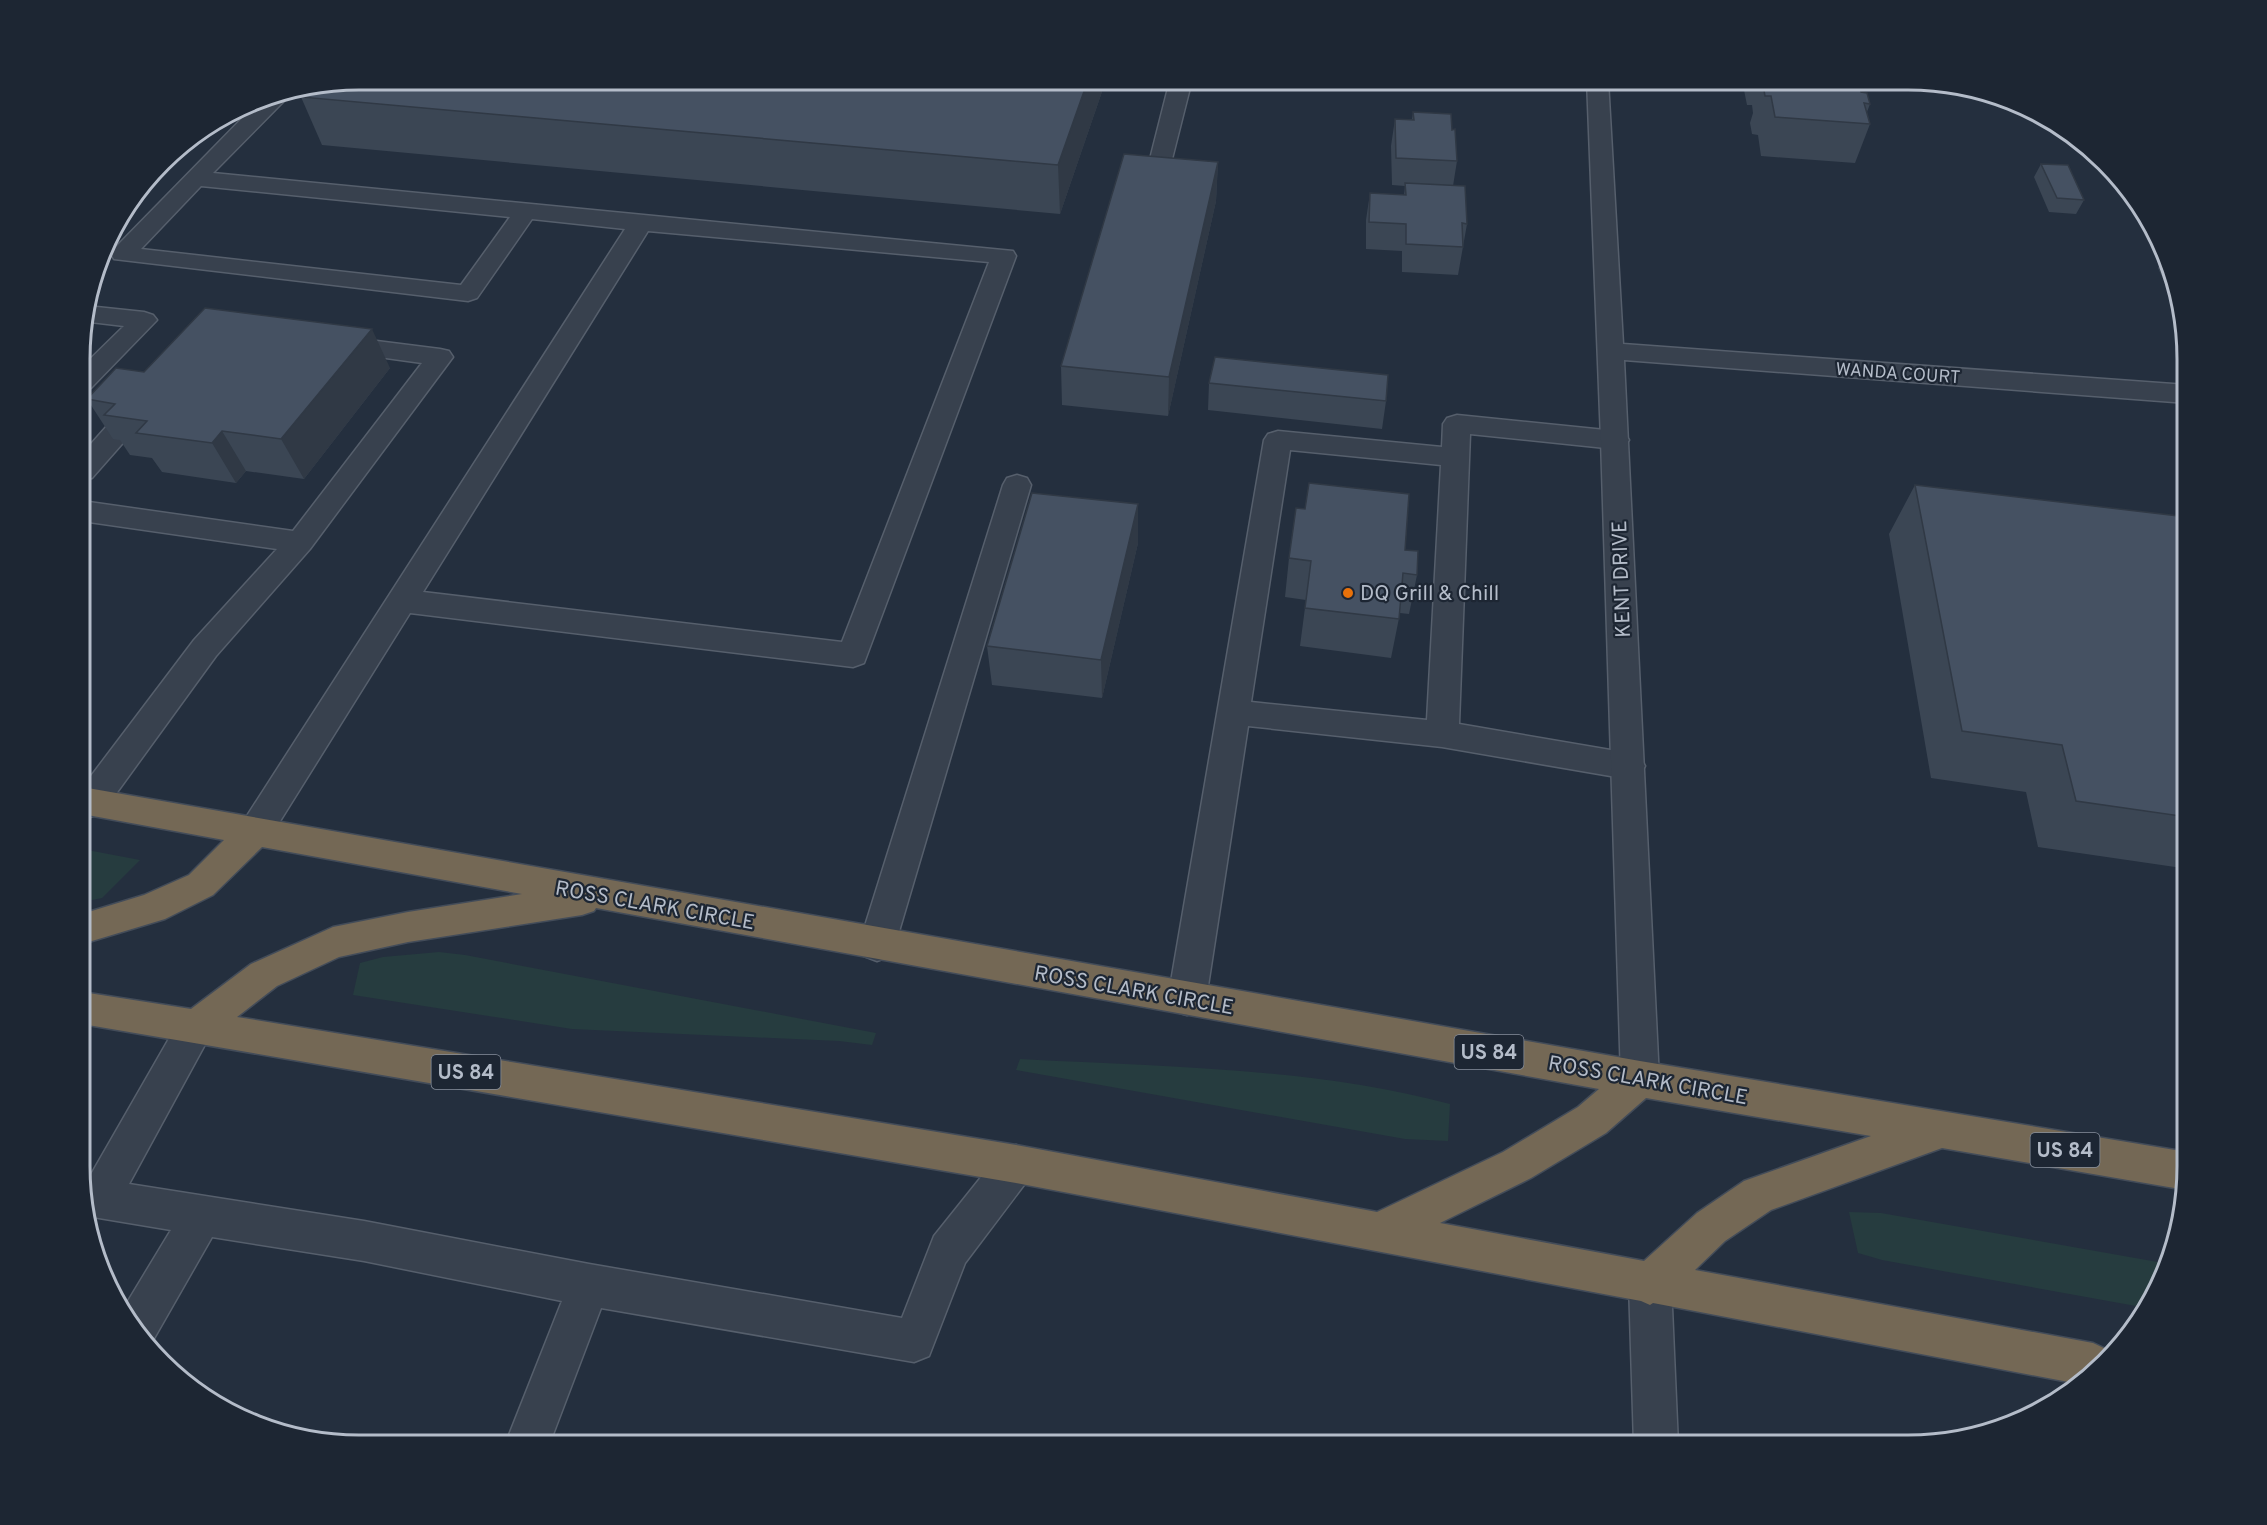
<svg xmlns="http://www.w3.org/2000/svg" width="2267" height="1525" font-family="Overpass,sans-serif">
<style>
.green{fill:#263c3f}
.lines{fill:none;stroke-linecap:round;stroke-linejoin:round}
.lane-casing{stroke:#565f6c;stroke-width:3}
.street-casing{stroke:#565f6c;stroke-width:3}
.highway-casing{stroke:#434c59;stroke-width:3}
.lane{fill:#38414e;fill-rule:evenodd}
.street{fill:#38414e;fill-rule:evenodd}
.highway{fill:#746855;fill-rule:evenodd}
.wall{fill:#3b4654}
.shaded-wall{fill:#303945}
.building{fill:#455162;stroke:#303945;stroke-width:1.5}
.food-dot{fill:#e8710a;stroke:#1d2633;stroke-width:2}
.labels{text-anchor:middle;stroke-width:4.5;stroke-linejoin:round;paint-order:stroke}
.far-street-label{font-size:18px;fill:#b4bcc9;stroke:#1d2633}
.shield{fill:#1d2633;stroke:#878f9c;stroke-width:1.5}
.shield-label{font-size:20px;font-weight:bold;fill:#b4bcc9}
.street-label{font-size:21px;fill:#b4bcc9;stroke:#1d2633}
.poi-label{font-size:21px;fill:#b4bcc9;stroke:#1d2633;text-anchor:start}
.rim{fill:none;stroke:#b4bcc9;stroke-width:3}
</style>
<rect width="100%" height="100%" fill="#242f3e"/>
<path class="green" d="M82,849l58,11 -38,38 -20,4z
M439,952l26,3 411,78 -4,12 -33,-4 -267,-12 -219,-34 7,-32 23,-6z
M1020,1059c143,8 291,8 430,45l-2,37 -43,-2 -389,-69z
M1849,1212l32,1 288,51 -22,44 -265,-48 -24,-7z"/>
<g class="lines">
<defs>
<path id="lane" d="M1170,80h22l-21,83 -3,5 -8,2 -8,-2 -3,-5z
M286,94l1,2 -3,5 -71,72 800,78 3,5 -152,407 -11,4 -443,-54 -143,229 -12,4 -12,-4 -5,-10 5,-10 382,-593 -93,-10 -55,79 -9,3 -354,-42 -3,-5 3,-5 147,-150zM201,186l309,31 -49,68 -320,-36zM648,231l341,31 -147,380 -419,-50z
M87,306l57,6 9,3 4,5 -66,68 -9,2v-23l42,-41 -42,-5z
M337,336l103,13 9,2 4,6 -143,192 -94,107 -114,157 -12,4 -8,-3v-26l112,-148 83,-91 -195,-28v-20l211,30 129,-168 -94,-13 -4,-6 4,-6z
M141,396l10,3 3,6 -3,6 -59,67 -10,2v-26l49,-55z
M1457,415l158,16 10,3 4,6 -4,6 -10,3 -145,-15 -11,290 169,29 12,4 5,9 -5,9 -12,4 -186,-32 -194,-21 -42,273 -6,12 -13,4 -13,-4 -6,-12 96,-559 4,-6 10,-3 164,16 1,-23 4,-6zM1290,450l151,15 -14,255 -176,-18z
M1017,475l10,3 4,7 -136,460 -5,11 -13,5 -13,-5 -5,-11 144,-460 4,-7z
M195,1011l13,5 6,12 -85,156 235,37 225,43 313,54 32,-82 68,-85 14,-6 14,6 6,13 -6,13 -65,86 -36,93 -15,6 -313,-54 -52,137h-44l57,-144 -198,-40 -152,-24 -60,105 -30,-31 49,-81 -84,-14 -5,-14v-25l7,1 93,-162z"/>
<path id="street" d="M1587,80h21l15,264 564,41v18l-563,-43 35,719 -5,12 -14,6 -14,-6 -5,-12 -20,-639z
M1650,1263l15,6 6,15 7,161h-44l-5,-161 6,-15z"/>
<path id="highway" d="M82,787l1558,274 547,91 -1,38 -244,-42 -171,62 -46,31 -30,29 398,73 15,7 -34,33 -421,-80 -3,2 -9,-4 -625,-118 -934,-159v-32l109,17 60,-45 82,-37 75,-15 114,-18 -260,-47 -49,48 -48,24 -83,25v-30l62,-19 45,-20 35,-35 -142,-26zM596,908l1003,181 -21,18 -75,45 -126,60 -361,-67 -779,-128 40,-31 62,-29 69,-15 174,-27 12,-4zM1646,1098l225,38 -127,45 -47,32 -53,48 -204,-38 91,-45 75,-45z"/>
</defs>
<use href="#lane" class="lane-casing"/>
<use href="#street" class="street-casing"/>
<use href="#highway" class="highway-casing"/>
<use href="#lane" class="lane"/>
<use href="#street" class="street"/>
<use href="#highway" class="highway"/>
</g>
<path class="wall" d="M359,80h747l-46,134 -738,-69 -21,-48z
M1297,80h51l-1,3z
M1742,80h116l3,12 9,12 -3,8 3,12 -15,39 -94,-7 -3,-21 -6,-1 -2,-11 3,-10 -1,-8h-5z
M1413,112l39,18 5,31 -4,25 14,38 -9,51 -56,-3v-21l-36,-2v-29l4,-27 34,2 1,-9 -13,-1 -1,-39 4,-27h17z
M1218,162l-2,39 -48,215 -106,-11 -1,-39z
M2041,164l43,36 -8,14 -27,-2 -15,-35z
M2162,260l12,40h-1l-15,-32z
M390,368l-86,111 -58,-8 -10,12 -74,-11 -10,-14 -22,-3 -10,-15 -7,-1 -26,-40 57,-27z
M1209,383l177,18 -4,28 -174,-19z
M1915,485l272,332v46l-5,5 -144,-21 -12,-55 -95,-14 -42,-244z
M1138,504v39l-36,155 -110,-13 -5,-39z
M1405,550l12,25 -8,39 -9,-1 -9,45 -91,-12 6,-46 -21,-3 4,-39z"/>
<path class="shaded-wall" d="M1088,80h18l-46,134 -2,-49z
M1218,162l-2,39 -48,215 1,-39z
M372,329l18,39 -86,111 -23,-40z
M222,431l24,40 -10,12 -24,-40z
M1138,504v39l-36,155 -1,-38z"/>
<path class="building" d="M359,80h729l-30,85 -757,-68 6,-7z
M1767,80h91l3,12 6,1 3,11 -6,-1 6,21 -95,-7 -4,-21h-6l-2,-11h5z
M1413,112l38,2 1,16 3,-1 2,32 -61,-3 -1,-39 19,1z
M1124,154l94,8 -49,215 -108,-11z
M2041,164l27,1 16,35 -27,-2z
M1405,183l60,3 2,38 -5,-1 1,24 -57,-3v-20l-37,-2 1,-29 36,2z
M205,308l167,21 -91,110 -59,-8 -10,12 -76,-10 11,-12 -43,-6 11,-11 -28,-5 29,-31 28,4z
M1215,357l173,18 -2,26 -177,-18z
M1309,483l100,11 -4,56 13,1 -1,24 -14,-2 -4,46 -94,-11 6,-47 -22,-3 7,-50 9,1z
M1915,485l272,32v300l-111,-16 -14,-56 -100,-14z
M1032,493l106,11 -37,156 -114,-14z"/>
<circle class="food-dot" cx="1348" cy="593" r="6"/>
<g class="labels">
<g class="far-street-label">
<text transform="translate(1898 373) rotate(4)" y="6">WANDA COURT</text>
</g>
<g class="shield">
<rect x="1454.5" y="1035" width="69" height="34" rx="4.5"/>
<rect x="431.5" y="1055" width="69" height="34" rx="4.5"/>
<rect x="2030.5" y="1133" width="69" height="34" rx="4.5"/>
</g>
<g class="shield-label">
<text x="1489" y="1059">US 84</text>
<text x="466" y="1079">US 84</text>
<text x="2065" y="1157">US 84</text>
</g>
<g class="street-label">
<text transform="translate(1621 579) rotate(-92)" y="7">KENT DRIVE</text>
<text transform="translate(655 905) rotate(10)" y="7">ROSS CLARK CIRCLE</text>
<text transform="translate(1134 990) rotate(10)" y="7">ROSS CLARK CIRCLE</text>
<text transform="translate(1648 1080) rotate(10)" y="7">ROSS CLARK CIRCLE</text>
</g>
<g class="poi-label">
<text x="1360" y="600">DQ Grill &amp; Chill</text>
</g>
</g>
<path d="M0 0H2267V1525H0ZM359 90H1908A269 269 0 0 1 2177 359V1166A269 269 0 0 1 1908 1435H359A269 269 0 0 1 90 1166V359A269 269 0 0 1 359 90Z" fill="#1d2633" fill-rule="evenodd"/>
<path class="rim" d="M359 90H1908A269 269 0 0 1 2177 359V1166A269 269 0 0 1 1908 1435H359A269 269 0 0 1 90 1166V359A269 269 0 0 1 359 90Z"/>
</svg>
